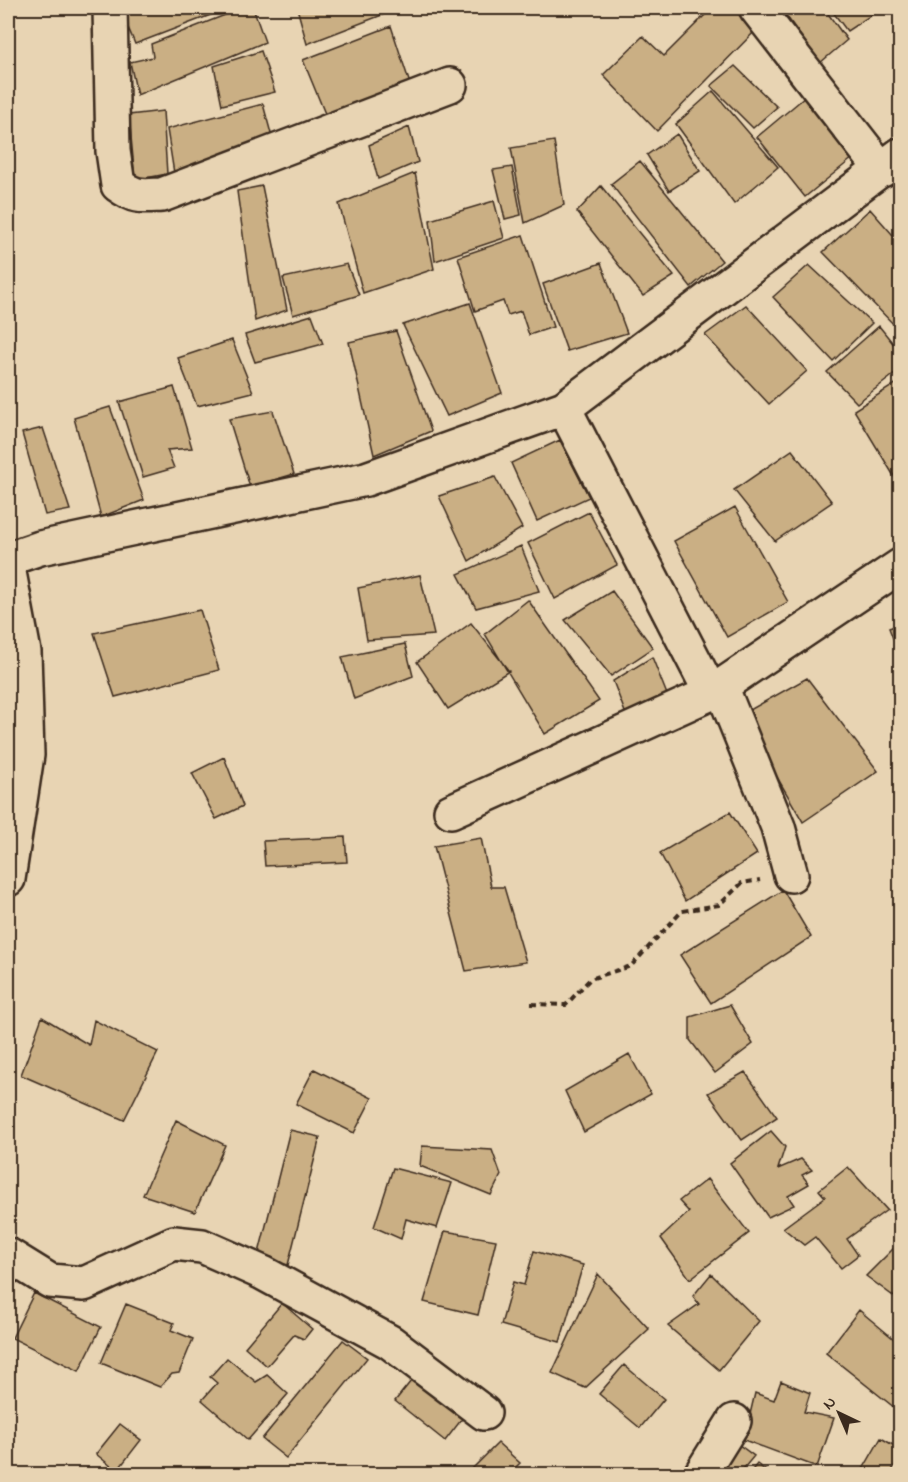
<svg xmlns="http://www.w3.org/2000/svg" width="908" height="1482" font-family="'Indie Flower',sans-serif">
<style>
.building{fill:#caaf84;stroke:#3b2a1e;stroke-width:1.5}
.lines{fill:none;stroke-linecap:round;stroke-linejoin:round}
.minor-casing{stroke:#3b2a1e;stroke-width:38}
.path{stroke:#3b2a1e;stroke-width:4;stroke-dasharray:6 4.5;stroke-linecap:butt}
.minor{stroke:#e8d4b3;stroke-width:33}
</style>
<rect width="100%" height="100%" fill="#e8d4b3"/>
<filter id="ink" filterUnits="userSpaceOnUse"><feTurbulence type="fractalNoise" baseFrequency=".0167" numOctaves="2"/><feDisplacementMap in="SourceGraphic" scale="12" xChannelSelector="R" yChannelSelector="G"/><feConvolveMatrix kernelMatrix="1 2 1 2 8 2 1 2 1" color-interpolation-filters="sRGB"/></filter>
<g filter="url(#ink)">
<path class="building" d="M120,8h109l-94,36z
M243,8h10l12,34 -128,53 -7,-33 23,-5 -2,-13z
M297,8h103l-93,36z
M712,8h27l19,20 -101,103 -54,-56 40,-39 21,20z
M796,8h28l23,32 -27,23 -35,-49z
M830,8h52l-35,23z
M391,26l20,61 -83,34 -25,-61z
M261,51l14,41 -53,13 -8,-39z
M735,66l42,41 -24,21 -42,-42z
M713,91l65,76 -44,37 -58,-80z
M811,92l48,61 -54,44 -48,-60z
M263,104l10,37 -99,32 -7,-44z
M163,111l4,63 -32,6 -6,-65z
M409,127l9,35 -40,17 -9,-34z
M677,134l23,37 -31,20 -22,-36z
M554,141l10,64 -39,18 -14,-75z
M640,161l82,100 -31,26 -80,-103z
M512,167l9,48 -16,4 -12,-49z
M415,173l19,96 -71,24 -24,-89z
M262,186l25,124 -32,11 -18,-130z
M601,186l73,90 -31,20 -66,-84z
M494,201l10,37 -69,23 -5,-41z
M870,209l30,34v88l-77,-79z
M523,235l30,92 -24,8 -8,-24 -13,4 -5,-14 -28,10 -17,-54z
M601,263l26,70 -60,18 -24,-67z
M347,264l12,31 -66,20 -10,-37z
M809,265l63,58 -39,38 -60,-64z
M470,303l32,90 -55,23 -44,-91z
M746,305l61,66 -38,33 -64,-69z
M312,315l11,29 -68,18 -10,-27z
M879,326l21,26v18l-43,33 -30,-31z
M396,331l35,100 -57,24 -25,-113z
M232,340l21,52 -56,14 -19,-48z
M900,381v105l-46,-76z
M174,387l18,61 -25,2 7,18 -31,9 -24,-75z
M110,407l34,93 -43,17 -27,-99z
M273,411l21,63 -44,13 -21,-68z
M43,428l27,82 -25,5 -23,-82z
M560,440l29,57 -52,24 -26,-58z
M792,450l40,52 -57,39 -41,-51z
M495,477l27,51 -53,33 -30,-65z
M735,507l53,95 -61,35 -53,-96z
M589,512l28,53 -62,34 -27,-56z
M521,546l18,45 -63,17 -18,-34z
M420,575l14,60 -67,5 -9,-52z
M612,591l41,57 -42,28 -46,-56z
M528,600l71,101 -54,33 -60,-100z
M200,610l19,60 -104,27 -21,-64z
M471,623l38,48 -61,38 -31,-47z
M900,624v32l-11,-28z
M405,644l8,32 -59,23 -12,-42z
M652,657l18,45 -42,18 -15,-39z
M807,678l71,93 -75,51 -62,-107z
M224,757l19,49 -27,13 -24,-46z
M730,812l27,42 -72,47 -25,-48z
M345,837l2,25 -82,4 -2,-25z
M481,838l10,49h13l22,75 -60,9 -32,-125z
M783,890l28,47 -100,66 -31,-48z
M730,1005l23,39 -38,29 -25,-33v-23z
M42,1017l47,28 5,-25 64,32 -34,68 -103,-45z
M629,1054l22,40 -67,38 -19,-41z
M314,1069l58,29 -18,35 -58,-29z
M745,1072l32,45 -35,23 -34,-47z
M176,1120l49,25 -30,67 -52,-17z
M290,1130l30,7 -32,128 -30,-8z
M771,1131l14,16 -7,22 23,-10 11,11 -10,5 7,9 -21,12 6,9 -26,12 -38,-54z
M422,1146l70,4 9,25 -10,20 -71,-29z
M848,1167l39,43 -40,29 11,16 -17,13 -26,-31 -11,8 -21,-17 42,-31 -6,-7z
M393,1168l59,15 -15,45 -31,-9 -5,20 -27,-12z
M707,1179l42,54 -59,46 -29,-41 28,-26 -10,-11z
M445,1231l51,9 -18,75 -54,-13z
M900,1242v59l-34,-25z
M534,1251l49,14 -23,77 -59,-17 12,-43 11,3z
M598,1274l51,55 -64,59 -33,-15z
M711,1274l48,47 -40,49 -51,-44 31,-22 -6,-8z
M34,1293l67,34 -22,44 -67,-33z
M282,1303l30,26 -8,10 -10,-4 -27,31 -22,-19z
M126,1304l48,19 -3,7 22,9 -14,34 -7,1 -12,13 -59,-24z
M859,1310l41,34v68l-74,-59z
M343,1340l24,18 -81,100 -24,-19z
M227,1358l29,24 11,-7 21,19 -40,46 -46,-40 15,-17 -7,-6z
M624,1365l40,34 -24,29 -41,-34z
M415,1376l50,39 -20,26 -50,-40z
M781,1381l29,12 -6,19 30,6 -17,49 -73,-27 11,-47 19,7z
M120,1424l21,16 -24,31 -21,-17z
M881,1438l19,11v8l-10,17h-22l-6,-3z
M731,1439l23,17 -15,18h-33z
M498,1443l22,20 -11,11h-42z
M757,1464l13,10h-21z"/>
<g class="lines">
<defs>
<path id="minor" d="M110,8l3,143 5,34c18,13 23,11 44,10l288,-110
M756,8l126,162
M564,408l147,285
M8,559l32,-11 326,-69 198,-71 336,-253
M8,567l16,85 3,103 -19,124
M721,686l57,141 13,48
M451,811l260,-118 189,-127
M8,1255l42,26 34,3 90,-41 28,3 61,27 127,69 94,71
M701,1474l33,-53"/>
</defs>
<use href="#minor" class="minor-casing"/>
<path class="path" d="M531,1004l35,1 24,-26 41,-13 51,-55 37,-6 23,-22 18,-3"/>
<use href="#minor" class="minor"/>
</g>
</g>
<rect width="908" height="1482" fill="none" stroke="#e8d4b3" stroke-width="30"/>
<rect x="15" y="15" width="878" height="1452" fill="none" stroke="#3b2a1e" stroke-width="2" filter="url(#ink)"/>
<g transform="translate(839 1413) rotate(316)" stroke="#e8d4b3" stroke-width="4.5" paint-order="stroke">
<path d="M0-4.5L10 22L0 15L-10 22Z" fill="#3b2a1e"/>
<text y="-9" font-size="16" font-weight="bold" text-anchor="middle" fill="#3b2a1e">N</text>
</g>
</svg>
